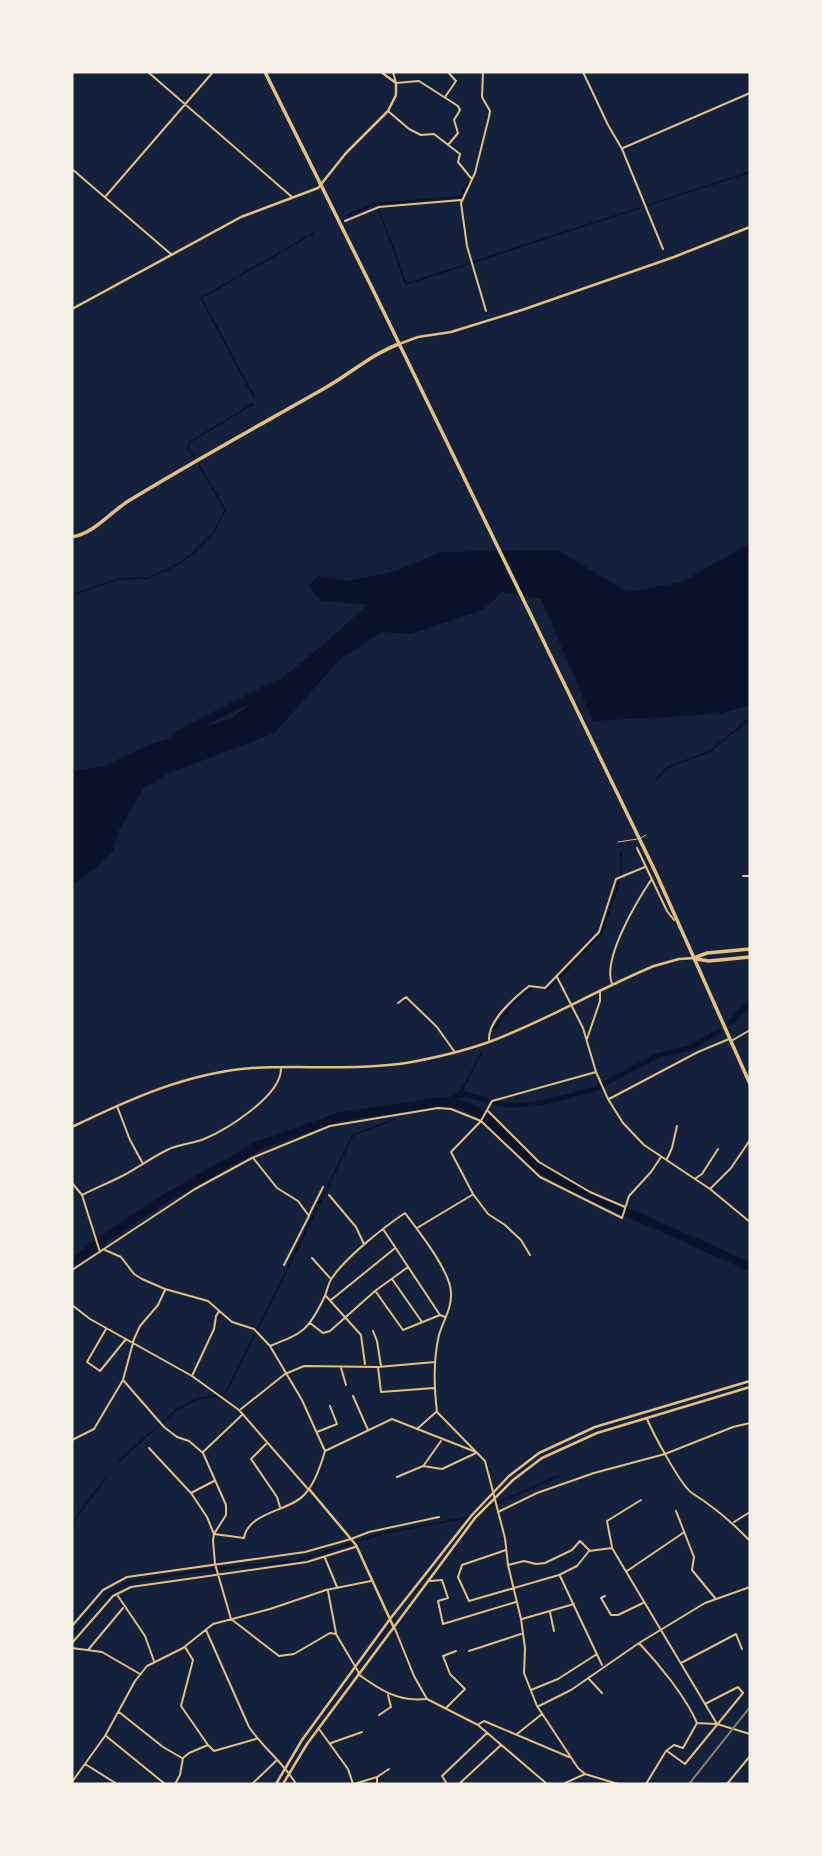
<svg xmlns="http://www.w3.org/2000/svg" width="822" height="1856" font-family="'Source Serif 4',serif">
<style>
.water{fill:#0b132b}
.lines{fill:none;stroke-linecap:round;stroke-linejoin:round}
.stream{stroke:#0b132b;stroke-width:2}
.canal{stroke:#0b132b;stroke-width:5}
.river{stroke:#0b132b;stroke-width:9}
.service{stroke:#e5c07b;stroke-width:1}
.minor{stroke:#e5c07b;stroke-width:2}
.tertiary{stroke:#e5c07b;stroke-width:2.5}
.primary{stroke:#e5c07b;stroke-width:3.5}
.trunk{stroke:#e5c07b;stroke-width:3.5}
.rail{stroke:#918062;stroke-width:2}
</style>
<rect width="100%" height="100%" fill="#14213d"/>
<path class="water" d="M750,543v162l-31,9 -126,7 -52,-122 -39,-7 -19,18 -72,24 -29,-2 -43,28 -64,73 -108,41 -24,15 -25,43 -5,20 -20,18 -21,15v-113l34,-7 42,-20 84,-27 92,-74 43,-39 -46,-4 -12,-15 9,-10 31,5 47,-10 44,-19 117,-2 71,42 54,-10z"/>
<g class="lines">
<path class="stream" d="M379,210l27,74 344,-112
M346,216l29,-12 85,-7 8,-14
M311,235l2,-1
M254,397l-53,-99 106,-61
M194,457l-6,-8 2,-7 63,-38
M72,595l46,-16 30,-1 32,-15 13,-10 21,-21 11,-22 -26,-45
M657,779l11,-12 41,-15 41,-34
M621,874v-22
M493,1030l21,-27 19,-16 16,2 53,-56 17,-51
M445,1101l16,-9 20,-38
M119,1461l57,-51 20,-11 25,-4 8,-8 124,-252 42,-16
M486,1508l73,-32
M72,1523l33,-44
M72,1635l24,-30 23,-18 15,-6 71,-11 92,-9 87,-28 85,-16"/>
<path class="canal" d="M729,1024l21,-22
M604,1084l53,-28 32,-8 31,-17
M448,1102l17,-8 24,7
M494,1103c37,7 72,-6 106,-16"/>
<path class="river" d="M171,742l10,-9 97,-49
M72,1263l40,-30 56,-36 91,-52 80,-28 106,-16c38,6 51,26 77,51 13,13 28,23 45,33l183,82"/>
<path class="service" d="M641,838l5,-3
M618,842l19,-3"/>
<path class="minor" d="M148,72l144,125
M393,72l3,11 23,-2 39,25 2,4 -6,10 4,13 -10,12
M483,72l-1,25 8,14 -1,6 -14,56 -14,30 6,43 19,65
M583,72l25,53 14,24 41,100
M445,97l11,-16 -8,-9
M388,111l21,18 12,6 13,-1 26,20 -2,8 13,16
M623,148l127,-55
M72,169l100,86
M105,197l108,-125
M345,221l34,-14 82,-7
M637,848l30,63 7,9
M743,876h7
M557,977l26,51 13,44 12,27 15,24 21,22 66,44 40,33
M612,984c-10,-25 25,-83 39,-104
M398,1003l8,-6 31,30 17,24
M587,1039l13,-38v-10
M489,1040c-1,-20 25,-42 40,-54l16,2 54,-56 17,-53 29,-12
M733,1040l17,-10
M609,1099l89,-47 31,-13
M117,1106l13,34 12,22
M488,1111l51,51 51,30 35,15
M254,1159l23,29 21,13 11,15 -25,49
M667,1159l5,-11 5,-22
M696,1178l6,-4 16,-25
M72,1183l10,12 18,57
M711,1188l20,-20 19,-28
M82,1195c14,-7 29,-13 44,-21 14,-8 27,-17 41,-24 12,-6 25,-6 37,-11 22,-9 77,-43 77,-70
M329,1195l27,32 8,17
M309,1215l14,-28
M417,1228l55,-33
M383,1229l57,86
M105,1250l16,7 13,17 8,5 23,10 43,12 24,21 22,7 16,17 32,54 23,51c-4,14 -10,33 -21,44 -14,16 -56,17 -60,43l-30,-4 -7,-17 -16,-24 23,-12
M530,1255l-9,-15 -16,-15 -17,-11 -15,-20 -22,-42 30,-31 11,-20 104,-29
M312,1258l18,20
M72,1270l123,-81 57,-31 78,-32 108,-18 13,1 30,12 59,56 82,41 7,-22 22,-24 10,-15
M392,1279l30,43
M376,1292l27,38 37,-15 5,2
M326,1296l35,39 4,29
M331,1300l63,-51
M72,1305l18,14 102,57 47,34 69,79
M310,1323l13,10 7,-2 45,-40 33,-24
M106,1329l-19,33 13,9 26,-32
M373,1331l4,10 4,25
M270,1346c33,-13 38,-15 54,-48 3,-6 4,-15 8,-20 14,-21 52,-51 73,-65 13,17 46,59 46,80 1,15 -8,28 -12,42 -6,25 -5,52 -2,77l48,49 20,77 3,27 13,54 4,29 -1,25 13,33 41,62 7,6 33,10
M378,1367l3,25 53,-4
M341,1368l5,17
M192,1376l22,-47 2,-13 3,-5
M123,1380l41,47 13,10 12,4 14,12 23,52v10l-12,19 -1,6 2,24 16,55 48,37 15,-2 36,-21 6,1 23,39
M353,1396l15,34
M241,1409l44,-35 19,-8 74,1 57,-5
M647,1419c6,14 34,67 45,74 22,14 40,29 58,48
M417,1429l19,-17
M317,1432l20,-8 -7,-18
M72,1440l22,-11 29,-49 11,-41 6,-13 18,-21 7,-15
M266,1444l-15,15 26,38 3,10
M149,1448l41,44
M325,1451l67,-32 84,33
M203,1452l39,-37
M424,1465l17,-24
M397,1477l26,-11 19,3 34,-16
M676,1511l18,46 -2,13 23,28
M498,1512l39,-19 57,-20 71,-19 68,-27 17,-4
M734,1522l16,-10
M612,1547l-5,-26 34,-21
M506,1550l-44,15 -4,12 11,24 90,-26 18,-9 12,-15 23,-3 105,176 33,10
M325,1558l12,29
M508,1565l16,-4 12,3 9,-1 27,-13 8,-9 9,9
M627,1571l56,-38
M560,1576l42,89
M430,1581l12,-1 6,18 -10,3 5,23 73,-22
M328,1591l8,42
M118,1596l27,40 9,25
M605,1596l-4,2 10,17h7l25,-12
M550,1612l4,19
M522,1619l52,-15
M72,1626l31,-36 24,-13 178,-25 46,-13 18,-7 70,-15
M395,1629l19,47 13,23 51,26 69,59
M206,1630l43,97c14,21 35,36 47,57
M72,1643l41,-47 18,-9 176,-25 48,-15
M639,1643c19,20 47,54 58,80l-14,25 -9,-3 -8,6 -20,33
M185,1647l8,13 -12,46 27,39
M72,1648l30,4 38,22
M88,1650l35,-42
M469,1651l52,-17
M681,1663l55,-29 6,15
M358,1674c22,16 40,28 68,25
M589,1679l13,14
M531,1690l27,-11 39,-25
M539,1706l32,-16 68,-47 66,-40 45,-16
M446,1708l19,-19 -15,-15 -7,-18 13,-5
M119,1712l44,35 19,11
M379,1715l12,-8 -3,-12
M697,1723l19,1
M479,1724l5,-3 85,36
M319,1729l29,40 5,15
M517,1734l25,-20
M106,1736l59,48
M331,1743l31,-11
M667,1751l18,13 58,-71 -5,-6 -33,17
M85,1764l32,20
M72,1782l33,-46 30,-55 12,-15 36,-18 30,-24 57,-15 56,-19 45,-9
M175,1784l5,-9 3,-17 6,-5 19,-8 6,6 42,-12
M252,1784l24,-23
M354,1784l23,-7
M377,1784v-7l12,-8
M447,1784l-5,-8 45,-43
M459,1784l42,-39
M563,1784l22,-10
M727,1784l23,-28"/>
<path class="tertiary" d="M72,309l169,-92 77,-29 28,-35 42,-42 8,-16v-12l-15,-11
M399,344l19,-7 33,-5 71,-22 152,-53 76,-30
M72,1127c58,-28 115,-54 180,-59 53,-3 108,3 160,-6 26,-5 52,-11 77,-20 57,-21 109,-53 165,-76l25,-7 15,-1
M309,1489l47,56 38,83
M276,1784l26,-44 88,-121 82,-104 37,-39 30,-23 56,-26 155,-46
M283,1784l24,-40 168,-226 38,-38 29,-22 55,-25 153,-46"/>
<path class="primary" d="M72,537c23,-4 38,-25 58,-37 64,-39 130,-75 195,-112 25,-14 47,-34 74,-44
M694,958l56,126"/>
<path class="trunk" d="M265,72l110,222 280,577 39,87
M694,958l13,-5 43,-4
M696,959l13,2 41,-4"/>
<path class="rail" d="M689,1784l61,-77"/>
</g>
<rect width="822" height="1856" fill="none" stroke="#f6f1e7" stroke-width="147"/>
</svg>
